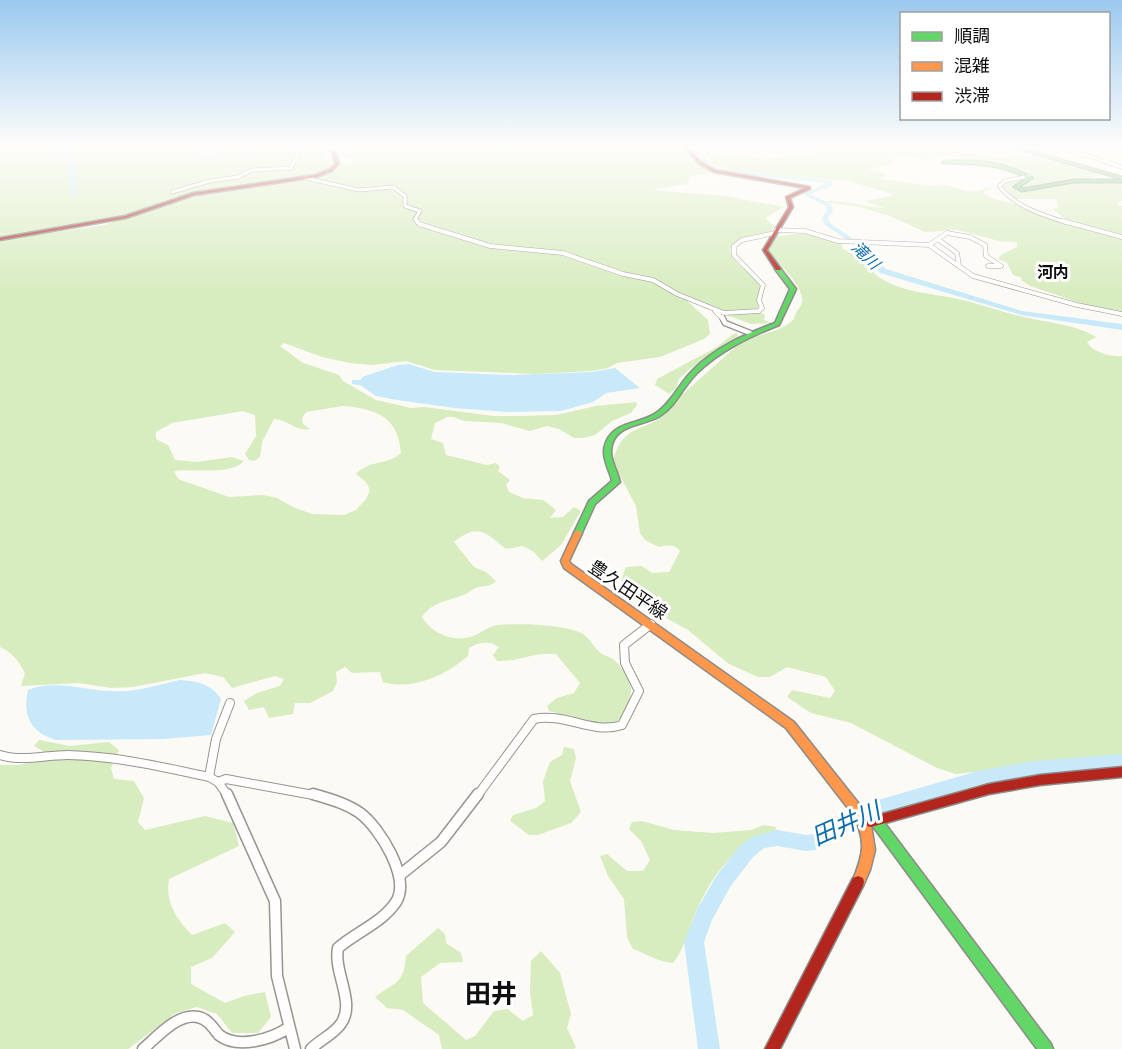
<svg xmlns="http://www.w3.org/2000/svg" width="1122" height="1049" font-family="Georgia,'Noto Sans JP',serif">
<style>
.forest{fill:#d7ecbf;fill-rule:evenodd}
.water{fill:#c7e9fa}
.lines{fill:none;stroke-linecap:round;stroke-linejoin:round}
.river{fill:#c7e9fa;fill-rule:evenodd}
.street-far4-casing{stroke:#969592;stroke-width:4.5}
.street-far3-casing{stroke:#969592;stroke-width:5}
.street-far2-casing{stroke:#969592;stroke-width:7}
.street-far1-casing{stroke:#969592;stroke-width:10}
.street-casing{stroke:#969592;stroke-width:13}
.fast-casing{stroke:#8c8b89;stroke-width:3}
.slow-casing{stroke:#8c8b89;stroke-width:3}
.jam-casing{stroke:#8c8b89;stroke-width:3}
.street-far4{stroke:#fffefd;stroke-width:3}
.street-far3{stroke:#fffefd;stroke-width:4}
.street-far2{stroke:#fffefd;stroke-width:4.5}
.street-far1{stroke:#fffefd;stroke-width:8}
.street{stroke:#fffefd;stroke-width:10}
.fast{fill:#63d668;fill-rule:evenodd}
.slow{fill:#ff974d;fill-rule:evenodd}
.jam{fill:#b3261e;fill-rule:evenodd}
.labels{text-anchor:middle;stroke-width:6;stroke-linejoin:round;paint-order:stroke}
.far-water-label{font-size:16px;font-style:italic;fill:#0c6cad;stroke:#fff}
.far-neighbourhood-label{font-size:16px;font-weight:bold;fill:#0f0f0f;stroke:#fff}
.street-label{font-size:18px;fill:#0f0f0f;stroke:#fff}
.near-water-label{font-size:24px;font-style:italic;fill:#0c6cad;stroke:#fff}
.near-quarter-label{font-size:26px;font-weight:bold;fill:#0f0f0f;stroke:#fff}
</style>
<rect width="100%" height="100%" fill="#fcfaf4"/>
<path class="forest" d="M0,147h197l6,8 12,-2 1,-6h100l10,1v11l7,2 -1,5 -18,9 -140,22 -53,20 -121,20z
M333,147h350l7,10 20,16 -20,4 -3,7 -35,6 74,6 58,11 -19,11 9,8 -3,5 -33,9 -8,10c4,16 22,22 31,35l-4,16 2,11 6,3 -1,5 7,3 -20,1 -65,-24 22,20 2,14 -6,5 -44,18 -43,6 -9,5 -17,3 -56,3 -100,-4 -29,-9 -34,4 -22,-2 -28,-6 -38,-14 -4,3 23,17 36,12 4,6 33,19 35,8 13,-1 69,9h25l38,-1 40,-9 40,-4 1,3 -6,8 -19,8 -17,14 -12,3h-9l-15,-9 -12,-3 -17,5 -29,-8 -37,-2 -11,-4h-6l-12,6 -4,16 12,4 3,12 41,10 9,-2 4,4 -2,4 12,9 -4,5 3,7 14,6 20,2 13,10 -6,8 13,-1 11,-10 7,4 -20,34 -19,16 -8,-9 -11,-6 -17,3c-21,-17 -28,-26 -52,-7l20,25 12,5 10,9c-7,7 -13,4 -21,7 -3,2 -6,4 -9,6 -16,7 -34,7 -44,23 10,17 32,26 51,19 9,-3 15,-10 25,-11 20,-2 68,-1 85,9 7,4 11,15 19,20 5,3 11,3 15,9 16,18 18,27 8,49 -2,4 -8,10 -13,11 -19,4 -44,-7 -63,-12l-2,-5 10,-8 17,-5 6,-10 -24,-29c-24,-2 -37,8 -59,7l-4,-6 6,-8c-11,-7 -19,-5 -30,1l-1,8c-22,19 -56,35 -85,26l-3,-10 -28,1 -7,-6 -9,5 1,10 -4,9 -23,12h-15l-2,11 -24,4 -5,-11 -15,3 -5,-9 13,-8 23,-7 4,-7 -9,-3 -43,12 -9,-11 -18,-4 -72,14 -21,1 -34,-5 -57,3 4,-13c-7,-13 -12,-20 -25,-26v-407l105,-15 86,-29 117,-16 30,-12 1,-7 6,3 10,-1 -1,-5h-14zM343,406c33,3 55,10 58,47 -12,12 -32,7 -45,21l10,8 4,8 -4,9 -10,11 -12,5 -32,-1 -17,-6 -18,-10 -14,-3 -34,2 -51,-18 -4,-8c21,-3 55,5 70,-10l-12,-4 -35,5 -22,-2 -7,-15 -12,-6v-7l16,-9 71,-12 12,4 1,21 -11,18 4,6 5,1 6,-4 2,-15 12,-23c16,1 21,13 36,10l-7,-5 -1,-6 4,-6z
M702,147h9l3,5 50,7 48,-4 3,-5 6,-2 -1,-1h130l20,6 22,1 -1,3c11,3 22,-2 33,-1 25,3 44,8 69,14l4,5 -11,5 36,3v18l-6,3 6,2v107l-36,-8 -56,-19 -9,-6 1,-2 -9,-3 -6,-12 -9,-4 4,-5 15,-7v-5l-18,-1 -42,-11 -32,2 -35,-16 -30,-9 -35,-5c7,-4 46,6 59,6l-19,-7 23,-4 5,-3 -45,-13 -111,-9 -23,-7zM905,155l27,6 -2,-3 12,-3 17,2 66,15 6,3 2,4c-11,0 -22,-1 -31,6l5,12 7,2h42l3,8 -6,2 12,10c-17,3 -34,-11 -50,-15 -11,-4 -20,-3 -31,-10l1,-3 9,-4 -23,5 -25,-7 -19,1 -45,-7 -1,-1 6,-3 -20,-6 24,-4 2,-3 -3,-3z
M793,234h19l29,9 2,6c14,7 24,6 32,21l-1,3c19,18 54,20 79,25 23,4 44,13 67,18 26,7 52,7 76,21l-9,5c6,11 24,15 35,14v399l-166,19 -19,-6 -86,-45 -40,-10 -24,-16 5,-7 38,8 5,-7 -9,-14 -39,-10 -17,10h-12l-29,-13 -41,-34 -54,-30 -13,-20 5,-13 16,-1 10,7 17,-1 11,-21c-5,-7 -13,-6 -21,-4l-14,-7 -5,-7 -4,-27 -23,-44c10,-46 44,-26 61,-60l66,-59c18,-11 38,-8 54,-24 1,-7 6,-10 8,-17 3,-15 -24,-39 -34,-51l8,-14z
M737,333l1,4 -32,23 -15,8 -12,11 -3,9 -7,6 -14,-9 2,-6 60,-32 15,-12z
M39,740l31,6 39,-4 10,8 -8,18 3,11 20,2 10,17 -6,24 7,8 60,-14 28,7 6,23 -70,33c-4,23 7,40 23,56l33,-12 10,9 -23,26 -21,9v17l34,19 19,-7 21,-4 6,25 -13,16h-26l-15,-19 -20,-7 -21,6 -48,36h-128v-284h18l23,-4 2,-10 -9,-5z
M564,747l10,2 2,9 -6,23 11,31 -10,11 -33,12h-9l-19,-14 3,-6 23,-7 9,-7 -2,-20 7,-19 12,-7z
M642,821l32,9 39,3 38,-3 13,-5 12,2 -1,5c-47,13 -70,54 -86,98 -6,15 -6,20 -16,33 -15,-1 -26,-9 -40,-14l-6,-12 -3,-38 -16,-23 -8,-20 7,-2 20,17h16l7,-11 -9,-19 -12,-12 3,-7z
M438,928l7,6 1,9 15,10 2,9 -23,1 -19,14 2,26 43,37 9,-4 19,-25 13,-2 16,12 10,-6 -3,-23 1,-31 10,-10 19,22 11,41 -4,14 9,19 -2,2h-132l-3,-14 -36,-25 -16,-2 -12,-11c20,-15 29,-13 31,-41z"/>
<path class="water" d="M409,364l25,8 79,3 79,-3 23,-4 25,20 -34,5 -13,9 -32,9 -53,1 -54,-4 -57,-8 -21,-4 -16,-11 -8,-1v-4h9l1,-3 36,-12z
M180,680c16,1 32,4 41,19l-10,36 -48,4 -107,1c-25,-7 -34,-25 -28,-50 26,-11 56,0 83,1 22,2 47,-6 69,-11z"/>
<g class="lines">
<path class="river" d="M57,147l9,2 -1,4 9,5c1,12 1,29 3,38h-4l-4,-6 2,-8 -3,-23 -8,-5 1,-4z
M695,147h4l11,17 11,5 111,12v5l-22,8 21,10 2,6 -5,8 2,5 35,24 21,22 136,42 100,13v6l-101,-15 -141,-42 -19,-24 -36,-24 -3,-7 5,-8 -1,-4 -24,-12 25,-11 -109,-11 -12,-6z
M1122,754v14l-88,7 -56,10 -107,31 -19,10 -22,18 -13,6 -11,1 -29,-5 -13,2 -11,9 -23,30 -18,33 -8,22 16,107h-22l-14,-107 14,-34 19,-33 23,-29 12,-9 25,-7 29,5 9,-1 27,-20 19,-9 117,-34 56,-10z"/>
<defs>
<path id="street-far4" d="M1061,147l61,20
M1029,176l-24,5 -6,5c17,21 43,29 69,37
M305,178l54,12 34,-3 12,9v10l15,5 -5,8 3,4
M172,192l38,-11 28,-4 14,-7 39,-2 7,-15 -3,-5 2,-1"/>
<path id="street-far3" d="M417,221l2,3 71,22 73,7 60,21 30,6 24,14 47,19 35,-2 3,-3 -3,-8 4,-15 -29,-30v-9l8,-6 33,-7
M1063,221l59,16
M776,230l29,1 33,10 91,4 44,31 104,29 45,9
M939,240l18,13 2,12h-2
M929,245l18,-12 23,4 15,8 1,11 15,10h-13
M715,311l8,8"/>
<path id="street-far2" d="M722,317l3,6 25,10"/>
<path id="street-far1" d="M0,755c23,7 45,0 68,0 48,1 94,12 141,22l9,5 10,14
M209,777l7,-38 14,-36
M218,782l8,-3 93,17
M477,796l57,-77c31,-7 58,16 88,6l17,-34 -14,-28 -1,-18 27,-21"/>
<path id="street" d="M227,794l48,107 2,75 18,73
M400,875l41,-33 37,-48
M143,1049c14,-12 34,-36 55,-32 10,2 15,11 21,18 18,14 51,5 69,-7
M311,1049c9,-9 21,-14 29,-24 17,-21 -7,-52 -2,-77 18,-16 44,-25 58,-46 15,-24 -16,-74 -36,-89 -14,-10 -31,-14 -47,-19"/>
<path id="fast" d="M1012,147h5l105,30v2z
M943,161c30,-1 63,0 89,17l-13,9 4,2 51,-9h48v2h-48l-52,9 -8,-4 13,-9c-28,-15 -55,-14 -85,-15z
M776,268h4l16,21 -17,36c-30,12 -60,26 -83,49 -13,13 -20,32 -36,42 -14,9 -40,8 -47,26 -6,14 4,27 7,40l-25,22 -14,31h-6l-1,-2 15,-32 23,-20c-3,-13 -12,-25 -6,-39 9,-21 34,-18 50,-29 16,-11 23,-29 36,-42 22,-23 53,-37 83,-48l15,-34 -15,-20z
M876,816l4,1 171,227 2,5h-16l-165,-224 -2,-4 2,-4z"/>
<path id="slow" d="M578,530l4,3 -13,28 2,3 223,158 65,82 12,21 4,25 -5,20 -7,16 -5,2 -5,-2 -1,-4c12,-28 15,-43 -1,-70l-65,-84 -222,-160 -3,-7 13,-28z"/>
<path id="jam" d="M327,147h4l5,5 3,12 -7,7 -15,6 -123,18 -68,23 -126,22v-2l125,-22 68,-23 122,-18 15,-6 5,-5 -3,-12z
M684,147h4l12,14 15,9 95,17v2l-20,9 3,9 -26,43 14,19 -1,1h-4l-13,-20 26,-43 -3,-10 19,-9 -92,-16 -15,-9z
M1122,767v10l-82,8 -51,9 -118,33 -4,-1 -2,-4 2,-4 4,-1 118,-33 51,-9z
M858,876l5,2 1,4 -1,4 -83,163h-15l88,-171z"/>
</defs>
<use href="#street-far4" class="street-far4-casing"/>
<use href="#street-far3" class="street-far3-casing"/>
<use href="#street-far2" class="street-far2-casing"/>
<use href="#street-far1" class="street-far1-casing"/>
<use href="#street" class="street-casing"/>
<use href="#fast" class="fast-casing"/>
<use href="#slow" class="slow-casing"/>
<use href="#jam" class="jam-casing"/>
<use href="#street-far4" class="street-far4"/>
<use href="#street-far3" class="street-far3"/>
<use href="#street-far2" class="street-far2"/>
<use href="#street-far1" class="street-far1"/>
<use href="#street" class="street"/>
<use href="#fast" class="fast"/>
<use href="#slow" class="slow"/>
<use href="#jam" class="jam"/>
</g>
<linearGradient id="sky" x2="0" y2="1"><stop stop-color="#9bc9ef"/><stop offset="0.5" stop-color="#fefdfa"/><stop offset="1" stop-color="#fefdfa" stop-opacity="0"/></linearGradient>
<rect width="1122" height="294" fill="url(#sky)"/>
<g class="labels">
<g class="far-water-label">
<text transform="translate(866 255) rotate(44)" y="6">滝川</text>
</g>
<g class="far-neighbourhood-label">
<text x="1053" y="278">河内</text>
</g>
<g class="street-label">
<text transform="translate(628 590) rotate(34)" y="6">豊久田平線</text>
</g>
<g class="near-water-label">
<text transform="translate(846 824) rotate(-24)" y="8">田井川</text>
</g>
<g class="near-quarter-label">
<text x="491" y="1003">田井</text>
</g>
</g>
<rect x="900" y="12" width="210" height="108" fill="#ffffff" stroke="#9f9f9f" stroke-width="1.5"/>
<rect x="912" y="32" width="30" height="9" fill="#63d668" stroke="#9f9f9f" stroke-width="1.5"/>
<text x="954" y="42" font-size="18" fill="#0f0f0f">順調</text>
<rect x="912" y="62" width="30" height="9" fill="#ff974d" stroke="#9f9f9f" stroke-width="1.5"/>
<text x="954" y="72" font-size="18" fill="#0f0f0f">混雑</text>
<rect x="912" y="92" width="30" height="9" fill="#b3261e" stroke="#9f9f9f" stroke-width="1.5"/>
<text x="954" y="102" font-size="18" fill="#0f0f0f">渋滞</text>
</svg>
